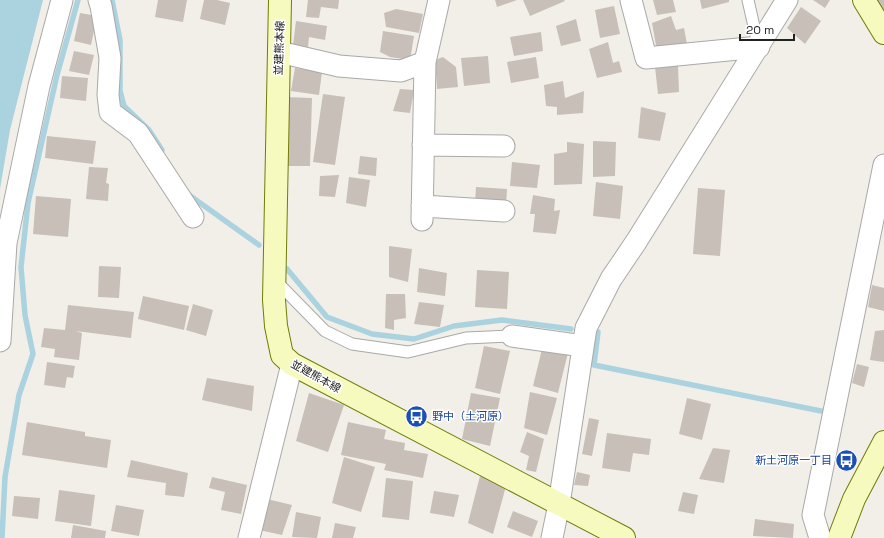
<svg xmlns="http://www.w3.org/2000/svg" width="884" height="538" font-family="'Space Grotesk','Noto Sans JP',sans-serif">
<style>
.water{fill:#aad3df}
.lines{fill:none;stroke-linecap:round;stroke-linejoin:round}
.stream{stroke:#aad3df;stroke-width:5.5}
.building{fill:#c7bfb8}
.lane-casing{stroke:#a9a9a9;stroke-width:13}
.street-casing{stroke:#a9a9a9;stroke-width:23}
.secondary-casing{stroke:#707d05;stroke-width:24}
.lane{stroke:#fff;stroke-width:11}
.street{stroke:#fff;stroke-width:21}
.secondary{stroke:#f7fabf;stroke-width:22}
.labels{text-anchor:middle;stroke-width:3;stroke-linejoin:round;paint-order:stroke}
.street-label{font-size:11px;fill:#222;stroke:#fff}
.transit-label{font-size:11px;fill:#164399;stroke:#fff;text-anchor:start}
</style>
<rect width="100%" height="100%" fill="#f2efe9"/>
<path class="water" d="M0,0h43l-33,130 -10,59z"/>
<g class="lines">
<path class="stream" d="M112,0l8,40v51l4,15 25,24 13,20
M189,195l70,50
M287,269l40,48 45,17 42,5 40,-13 48,-6 69,9
M598,332l-4,33 227,46
M2,538l3,-61 14,-82 14,-41 -8,-39 -4,-48 7,-64 29,-128 21,-75"/>
</g>
<path class="building" d="M158,0h29l-4,22 -28,-5z
M204,0h13l13,3 -5,22 -25,-6z
M308,0h31l-1,9 -17,-2 -2,11 -13,-1z
M495,0h22l-20,7z
M523,0h41l1,1 -35,15z
M653,0h20l3,12 -19,3z
M700,0h29v2l-27,7z
M813,0h17l-5,8z
M877,0h7v13z
M614,6l6,28 -20,4 -5,-28z
M801,7l20,14 -16,23 -18,-16z
M396,9l27,5 -4,19 -33,-6 -2,-14z
M80,13l17,3 -6,29 -17,-4z
M671,16l5,14 8,-2 3,16 -30,7 -5,-28z
M576,19l5,22 -20,5 -5,-20z
M296,21l31,5 -2,14 -16,-3 -1,10 -15,-2z
M383,31l31,5 -4,24 -20,-3 -10,-5z
M541,32l2,19 -29,5 -4,-19z
M608,42l5,21 6,-2 3,11 -25,6 -8,-29z
M74,51l20,4 -5,20 -20,-4z
M488,56l2,27 -26,3 -3,-28z
M443,57l13,10 2,20 -21,2 -2,-29z
M536,57l3,21 -28,5 -4,-21z
M678,65l1,27 -21,2 -3,-27z
M295,68l27,4 -3,23 -28,-4z
M62,76l26,2 -2,23 -26,-3z
M563,81l2,17 19,-7 -1,22 -26,2v-8l-11,-1 -2,-21z
M400,89l14,1 -4,23 -17,-2z
M323,94l22,3 -10,68 -22,-3z
M285,97l27,1 -2,68h-26z
M641,107l25,6 -6,28 -22,-3z
M47,136l49,5 -3,23 -48,-6z
M593,141l23,1 -1,34 -22,1z
M567,142l17,2 -2,40 -28,1v-31l13,-2z
M360,156l17,2 -1,18 -18,-2z
M512,162l28,3 -3,23 -27,-2z
M89,167l19,1 -2,15 3,1 -1,17 -22,-2z
M339,175l-4,22 -16,-1 1,-20z
M349,177l21,3 -4,27 -20,-4z
M596,182l27,4 -3,33 -27,-3z
M476,187l31,2 -1,16 -31,-3z
M698,188l27,2 -5,66 -27,-2z
M533,195l22,4 -1,12 6,-1 -4,24 -23,-2 2,-18h-5z
M36,196l35,3 -3,38 -35,-3z
M389,246l23,3 -4,33 -19,-5z
M99,266l22,1 -2,31 -21,-1z
M419,268l28,5 -2,23 -28,-4z
M477,270l32,2 -2,37 -32,-2z
M872,285l12,3v23l-16,-4z
M386,294h19l1,24 -12,2v10l-9,-2z
M143,296l46,10 -5,24 -46,-11z
M419,302l25,3 -4,22 -26,-3z
M193,304l20,6 -7,26 -20,-6z
M68,305l66,7 -3,26 -55,-7 6,2 -3,27 -25,-3 1,-8 -14,-2 3,-19 21,2z
M884,330v32l-14,-2 5,-29z
M484,346l26,5 -10,43 -25,-6z
M542,349l26,4 -10,40 -25,-7z
M47,362l28,4 -2,12 -6,-1 -2,11 -21,-3z
M857,364l12,3 -5,20 -12,-4z
M207,378l47,8 -2,25 -50,-11z
M530,392l27,6 -10,37 -23,-7z
M309,393l35,12 -16,47 -32,-11z
M471,393l29,5 -10,48 -28,-7z
M687,398l24,6 -9,36 -23,-6z
M589,418l10,2 -7,36 -10,-2z
M27,422l58,10v4l26,4 -4,28 -85,-13z
M348,422l38,8 -2,9 21,4 -1,7 24,4 -5,24 -39,-8 2,-6 -45,-9z
M527,432l17,7 -8,33 -10,-2 3,-14 -9,-4z
M607,433l44,6 -2,16 -16,-2 -3,19 -28,-4z
M713,448l17,2 -6,33 -25,-4z
M344,457l31,10 -14,45 -29,-9z
M131,460l57,13 -4,24 -19,-2 1,-12 -39,-6z
M577,472l13,3 -2,11 -14,-1z
M480,476l26,10 -13,48 -25,-11z
M212,477l35,8 -6,29 -20,-4 4,-18 -16,-4z
M386,478l27,3 -4,39 -27,-3z
M59,490l36,5 -4,31 -36,-5z
M434,491l25,4 -5,22 -24,-4z
M683,492l15,3 -4,19 -16,-3z
M14,496l26,2 -2,21 -26,-3z
M267,499l25,6 -10,30 -23,-5z
M116,505l28,5 -5,26 -28,-5z
M513,511l25,10 -6,16 -25,-10z
M296,512l25,5 -4,21 -25,-1z
M755,519l39,5 -1,14 -40,-2z
M335,523l21,4 -3,11h-21z
M73,525l33,6 -1,7h-34z"/>
<g class="lines">
<defs>
<path id="lane" d="M748,0l10,44
M275,280l50,51 27,13 56,8 58,-14 46,-2"/>
<path id="street" d="M99,0l2,6 9,52 -2,37 2,17 28,21 55,84
M631,0l15,58 113,-11
M279,52l60,14 62,5 24,-9 14,-62
M423,145l81,1
M422,206l82,5
M422,220l3,-158
M512,336l71,10
M0,341l6,-98 33,-157 23,-86
M249,538l43,-174
M552,538l7,-34 27,-176 25,-49 25,-37 151,-242
M820,538l-7,-23 71,-350"/>
<path id="secondary" d="M280,0l-6,300 2,26 6,29 10,9 332,174
M864,0l20,33
M839,538l15,-39 30,-57"/>
</defs>
<use href="#lane" class="lane-casing"/>
<use href="#street" class="street-casing"/>
<use href="#secondary" class="secondary-casing"/>
<use href="#lane" class="lane"/>
<use href="#street" class="street"/>
<use href="#secondary" class="secondary"/>
</g>
<defs>
<symbol id="bus-disc" viewBox="-11 -11 22 22"><circle r="9.5" fill="#1a4fb4" stroke="#fff"/><path d="M-5-6H5V4H4V6H2V4H-2V6H-4V4H-5ZM-3.5-4V0h7V-4ZM-3.5 1.2v1.5H-2V1.2ZM2 1.2v1.5H3.5V1.2Z" fill="#fff"/></symbol>
</defs>
<g fill-rule="evenodd">
<use href="#bus-disc" x="404" y="404" width="25" height="25"/>
<use href="#bus-disc" x="834" y="448" width="25" height="25"/>
</g>
<g class="labels">
<g class="street-label">
<text transform="translate(279 48) rotate(-88)" y="4">並建熊本線</text>
<text transform="translate(316 376) rotate(29)" y="4">並建熊本線</text>
</g>
<g class="transit-label">
<text x="432" y="420">野中（土河原）</text>
<text x="832" y="464" text-anchor="end">新土河原一丁目</text>
</g>
</g>
<path d="M740 34v6h54v-6" fill="none" stroke="#222222" stroke-width="2"/>
<text x="746" y="34" font-size="12" fill="#222222" stroke="#ffffff" stroke-width="3" paint-order="stroke">20 m</text>
</svg>
